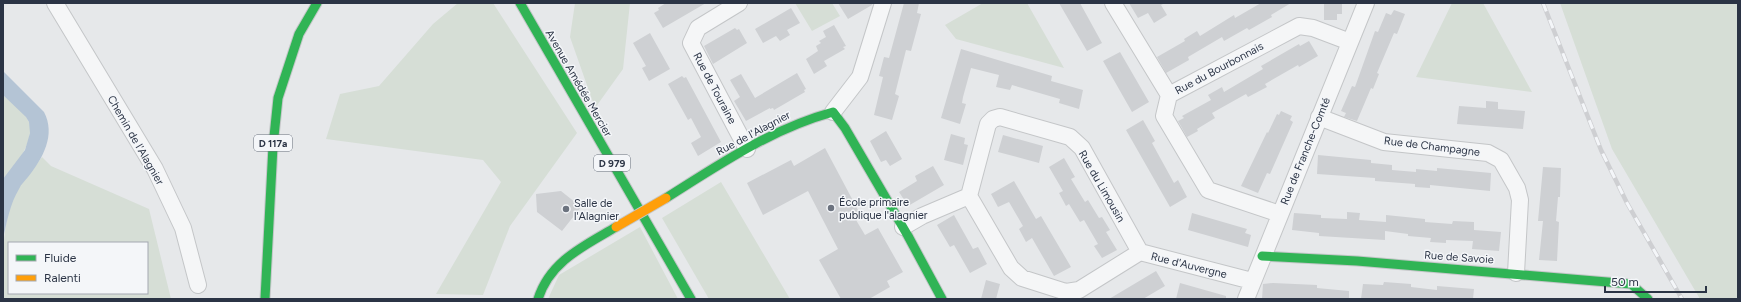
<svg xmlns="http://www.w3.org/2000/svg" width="1741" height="302" font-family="Figtree,sans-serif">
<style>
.green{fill:#d6ded6;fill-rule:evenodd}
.water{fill:#b4c4d5}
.building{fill:#ced0d3}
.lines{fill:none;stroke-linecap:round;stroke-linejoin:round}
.street-casing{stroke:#c4c6c8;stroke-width:18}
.fast-casing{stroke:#c4c6c8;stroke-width:11}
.street{stroke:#f5f6f7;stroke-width:16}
.fast{stroke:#30b455;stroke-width:9}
.rail-casing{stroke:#cecfd2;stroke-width:4.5}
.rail{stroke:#f4f6f9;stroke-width:3;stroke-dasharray:9;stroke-linecap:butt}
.slow-bridge-casing{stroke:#c4c6c8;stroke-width:11;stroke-linecap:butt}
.slow-bridge{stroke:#ff9f0a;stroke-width:9}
.poi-dot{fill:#6c737f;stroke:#f4f6f9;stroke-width:1.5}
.labels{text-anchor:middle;stroke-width:3;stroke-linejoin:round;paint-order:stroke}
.shield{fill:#f4f6f9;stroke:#676e7b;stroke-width:1}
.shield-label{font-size:10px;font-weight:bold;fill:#2b3445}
.street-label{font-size:11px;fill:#2b3445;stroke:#f4f6f9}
.poi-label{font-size:11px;fill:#2b3445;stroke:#f4f6f9;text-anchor:start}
</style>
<rect width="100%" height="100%" fill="#e6e8ea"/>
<path class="green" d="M458,3h35l84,130 -67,93 -27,69 -47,-1 65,-112 -18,-22 -157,-21 14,-45 39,-8 54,-62z
M575,3h55l-7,66 -28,39 -25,-71z
M795,3h37l8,13 -28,15z
M983,3h44l37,65 -108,-29 -11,-14z
M1452,3h31l49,89 -116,-15z
M1560,3h178v296h-38l-88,-150z
M3,95c8,7 22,16 26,27 6,18 -13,45 -26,57z
M42,157l9,9 98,43 22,90h-168c0,-36 -3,-80 16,-112 7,-10 16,-20 23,-30zM9,243h138v50h-138z
M721,182l69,117h-81l-47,-81z
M640,227l38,72h-130l11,-24z"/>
<path class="water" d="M3,71l41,41c12,23 -1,46 -16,65 -3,4 -7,7 -9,12 -9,15 -12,32 -16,50v-60l22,-29 5,-17 -1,-11 -3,-5 -23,-22z"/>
<path class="building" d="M666,3h40l-43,25 -9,-15 5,-3 -1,-2z
M838,3h35l-1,2 -24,14z
M904,3h15l-2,10 4,1 -10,37 -5,-1 -11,44 4,2 -7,24 -18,-5 9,-38 -4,-1 5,-19 5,1z
M1059,3h21l22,40 -15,8z
M1129,3h36l-4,2 6,10 -13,8 -6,-10 -10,5z
M1261,3h30l-20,12 1,2 -23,13 -2,-2 -23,13 -2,-4 -34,20 1,3 -23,13 -9,-16 28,-16 -1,-2 13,-8 3,5 34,-21 1,3z
M1324,3h18v11h-5v6h-13z
M791,8l9,15 -13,7 3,5 -10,6 -4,-5 -13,7 -8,-14z
M1394,10l11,4 -8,20 -3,-1 -17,40 2,1 -6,15 -2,-1 -14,33 -13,-4 2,-4 -5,-2 11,-25 3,1 20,-56 3,1 8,-19 5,2z
M834,25l12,21 -3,1 2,2 -21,12 3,5 -13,8 -8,-15 12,-8 -2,-5 5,-3 -2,-2 7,-4 -3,-6z
M735,28l2,2 2,-1 8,14 -34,21 -9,-18z
M650,33l20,36 -21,12 -7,-13 4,-2 -13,-23z
M1309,41l9,15 -19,11 -1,-2 -33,19 2,3 -19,10 -2,-3 -34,19 3,5 -18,11 1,2 -11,6 -9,-16 6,-3 -2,-2 29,-16 -3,-5 14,-8 2,5 39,-23 -2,-3 38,-22 1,2z
M961,49l91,27 -1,5 32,9 -4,19 -20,-6 1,-4 -48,-14 -2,5 -14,-3 3,-12 -28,-7 -8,29 -1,6 4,1 -6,20 -19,-6z
M1120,52l29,50 -17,10 -29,-51z
M797,73l9,16 -2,1 1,2 -31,18 -1,-2 -3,1v-1l-24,13 -12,-20 6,-4 -10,-17 11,-6 14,24z
M682,76l2,2 2,-1 35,65 -23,14 -7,-13 10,-6 -10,-19 -3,2 -20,-36z
M1486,101l12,1v7l27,2 -2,18 -66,-5 2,-18 27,2z
M1281,111l11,5 -2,4 3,2 -23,52 -3,-1 -9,20 -17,-7 26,-54 1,1 9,-19 2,1z
M1143,120l12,21 -3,2 22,40 4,-3 9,17 -17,10 -44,-77z
M886,131l16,28 -12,7 -4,-6 -5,2 -11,-21z
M951,134l14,4 -1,6 4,1 -5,20 -19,-5z
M1003,135l40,11 -4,17 -41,-11z
M825,148l34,64 -6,3 12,20 13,-7 25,44 -16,9 3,6 -21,12h-28l-22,-39 19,-11 -30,-58 -45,24 -16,-32 44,-23 3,6z
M1318,155l53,5v3l21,2v5l24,2v-3l21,2v-3l54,5 -1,18 -60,-6v3l-15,-1v-3l-40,-3v-3l-58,-4z
M1064,158l11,19 -4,2 14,23 3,-2 11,18 3,-1 8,13 -4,2 11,18 -15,8 -8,-12 4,-2 -14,-24 -4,2 -11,-18 -3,2 -7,-13 4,-2 -14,-24z
M933,166l11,19 -36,21 -9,-14 18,-11 -2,-5z
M1543,167l18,1 -1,29h-2l-2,24 3,1 -2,39 -18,-1 4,-39h-5z
M1014,181l22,38 5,-3 30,51 -17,9 -22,-38 -6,4 -7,-13 4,-3 -14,-24 -11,5 -7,-13z
M561,191l20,16 -19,24 -25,-19 -1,-18z
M1347,212l13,1 -1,7 27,2v-7l39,4v3l27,2 1,-3 21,1v8l27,2 -2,19 -27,-2 1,-8 -27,-1v3l-16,-1 1,-4 -23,-2v-2l-23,-3v9l-66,-4v-3l-27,-3 2,-17 27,2v3l26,1z
M1192,213l55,16 -2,4 6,2 -3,12 -60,-17z
M954,215l19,34 5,-2 9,17 -17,9 -16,-28 -4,2 -13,-22z
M1156,271l9,15 -22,13h-34z
M986,280l14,4 -4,15h-15z
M1384,282l27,2v3l26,3v-4l37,3 -1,10h-112l2,-15 20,1z
M1180,283l46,13v3h-50z
M1273,283l44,2v3l32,3v8h-87l1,-15z"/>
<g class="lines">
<defs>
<path id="street" d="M55,3l100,166 28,59 15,57
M739,3l-41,25 -7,15 56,106
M1113,3l56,92
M833,112l27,-35 23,-74
M1319,117l65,25 104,11 13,7 16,28 3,12 -4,73
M969,196l42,72 11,10 44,14 13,-2 61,-38 112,29
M1280,214l-72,-24 -44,-74 5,-21 130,-69 14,2 37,14
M903,227l19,-11 47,-20 19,-72 5,-5 7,-2 70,20 12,11 58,104
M1246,299l120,-296"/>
<path id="fast" d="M520,3l171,296
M666,198c54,-34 105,-69 167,-86l12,16 63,108 34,63
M1262,256l95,5 274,23 17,15
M265,299l8,-153 5,-48 21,-64 18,-31
M538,299c12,-38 46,-53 78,-72"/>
</defs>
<use href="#street" class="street-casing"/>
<use href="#fast" class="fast-casing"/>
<use href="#street" class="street"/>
<use href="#fast" class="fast"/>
<defs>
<path id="rail" d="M1543,3l58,147 26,53 55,96"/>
</defs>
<use href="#rail" class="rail-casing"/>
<use href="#rail" class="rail"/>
<defs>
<path id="slow-bridge" d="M616,227l50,-29"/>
</defs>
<use href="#slow-bridge" class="slow-bridge-casing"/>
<use href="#slow-bridge" class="slow-bridge"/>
</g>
<g class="poi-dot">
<circle cx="831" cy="208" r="4"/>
<circle cx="566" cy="209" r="4"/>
</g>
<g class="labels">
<g class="shield">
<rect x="254" y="135" width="38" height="16" rx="3"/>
<rect x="594" y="155" width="36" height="16" rx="3"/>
</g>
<g class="shield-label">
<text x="273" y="147">D 117a</text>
<text x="612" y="167">D 979</text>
</g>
<g class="street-label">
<text transform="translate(1219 68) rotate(-28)" y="4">Rue du Bourbonnais</text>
<text transform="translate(579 83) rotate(60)" y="4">Avenue Amédée Mercier</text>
<text transform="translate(715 88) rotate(62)" y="4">Rue de Touraine</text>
<text transform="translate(753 133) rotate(-28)" y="4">Rue de l'Alagnier</text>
<text transform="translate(136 140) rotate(60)" y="4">Chemin de l'Alagnier</text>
<text transform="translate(1432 146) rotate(7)" y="4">Rue de Champagne</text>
<text transform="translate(1305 151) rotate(-68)" y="4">Rue de Franche-Comté</text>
<text transform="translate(1102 186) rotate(60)" y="4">Rue du Limousin</text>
<text transform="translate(1459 257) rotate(4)" y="4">Rue de Savoie</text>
<text transform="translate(1189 265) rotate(14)" y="4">Rue d'Auvergne</text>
</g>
<g class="poi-label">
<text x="839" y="206">École primaire<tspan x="839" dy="13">publique l'alagnier</tspan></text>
<text x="574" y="207">Salle de<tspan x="574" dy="13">l'Alagnier</tspan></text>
</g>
</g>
<rect width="1741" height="302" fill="none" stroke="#2b3445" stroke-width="8"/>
<rect x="8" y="242" width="140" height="52" fill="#f4f6f9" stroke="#a4a8b1"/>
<rect x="16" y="255" width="20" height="6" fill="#30b455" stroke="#a4a8b1"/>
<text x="44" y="262" font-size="12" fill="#2b3445">Fluide</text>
<rect x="16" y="275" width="20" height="6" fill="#ff9f0a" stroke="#a4a8b1"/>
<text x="44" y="282" font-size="12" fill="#2b3445">Ralenti</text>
<path d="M1605 286v6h101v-6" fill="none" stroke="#2b3445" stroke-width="2"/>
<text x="1611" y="286" font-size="12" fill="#2b3445" stroke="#f4f6f9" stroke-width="3" paint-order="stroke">50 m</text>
</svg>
